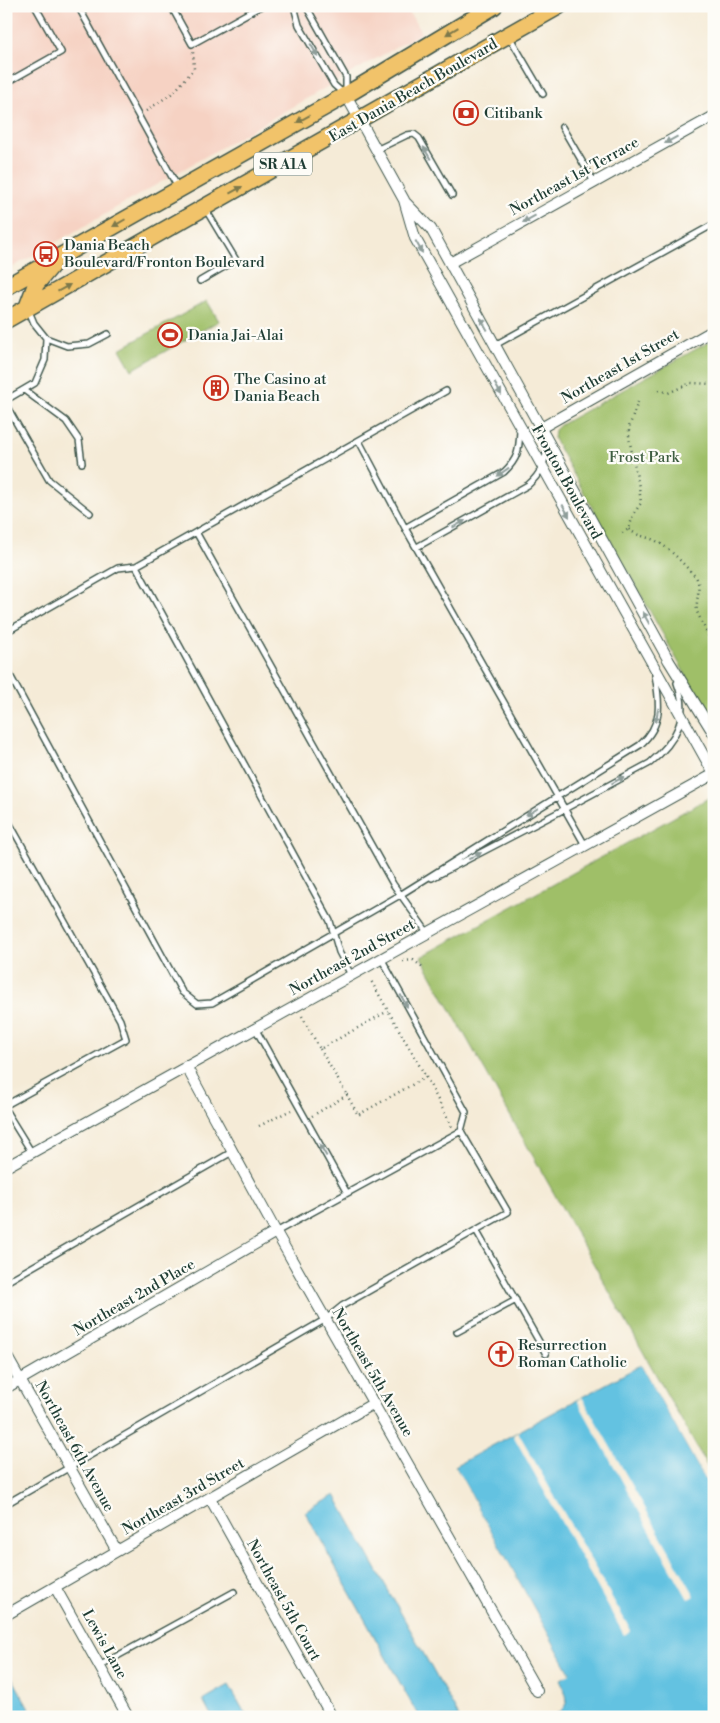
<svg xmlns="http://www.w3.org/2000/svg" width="720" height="1723" font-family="'Libre Bodoni',serif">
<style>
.built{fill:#f6d2c3}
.green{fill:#9fbf67;stroke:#5f7e4e}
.water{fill:#63c2e1;stroke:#41808a}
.pier{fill:#f5ebd7}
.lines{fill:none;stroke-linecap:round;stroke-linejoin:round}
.lane-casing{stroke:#3f574c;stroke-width:8}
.street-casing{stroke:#3f574c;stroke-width:12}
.primary-casing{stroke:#3f574c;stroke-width:19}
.path{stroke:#3f574c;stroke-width:2.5;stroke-dasharray:1 4;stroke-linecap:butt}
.lane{stroke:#fff;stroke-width:5}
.street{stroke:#fff;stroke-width:10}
.primary{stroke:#f1c36a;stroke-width:16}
.oneway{fill:#7d794c}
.oneway2{fill:#8f9e9a}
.labels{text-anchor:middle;stroke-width:4.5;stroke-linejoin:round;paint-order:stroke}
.shield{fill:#fdfcf7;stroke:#62766e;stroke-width:1}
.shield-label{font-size:14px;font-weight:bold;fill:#1f3d34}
.street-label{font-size:15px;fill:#1f3d34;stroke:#fdfcf7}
.poi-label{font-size:15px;fill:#1f3d34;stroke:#fdfcf7;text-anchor:start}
.park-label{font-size:15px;fill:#3f5e41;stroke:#fdfcf7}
</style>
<rect width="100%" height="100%" fill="#fdfcf7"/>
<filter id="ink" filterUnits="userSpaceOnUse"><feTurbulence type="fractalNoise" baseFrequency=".02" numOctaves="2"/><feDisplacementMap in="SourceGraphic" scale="10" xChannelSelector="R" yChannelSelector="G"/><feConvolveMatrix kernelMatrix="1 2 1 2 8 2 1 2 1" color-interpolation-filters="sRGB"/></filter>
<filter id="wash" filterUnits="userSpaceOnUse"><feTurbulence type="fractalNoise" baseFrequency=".0096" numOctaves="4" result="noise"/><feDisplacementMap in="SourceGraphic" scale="20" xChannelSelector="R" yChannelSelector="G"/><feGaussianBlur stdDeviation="1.12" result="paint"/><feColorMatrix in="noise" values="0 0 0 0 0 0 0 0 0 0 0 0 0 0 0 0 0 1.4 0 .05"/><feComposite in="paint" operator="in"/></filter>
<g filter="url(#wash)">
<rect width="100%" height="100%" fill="#f5ebd7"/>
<path class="built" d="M6,6h400l15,27 -415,238z"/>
<path class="green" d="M207,301l12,20 -87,49 -12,-21z
M714,339v387l-160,-287 1,-9 5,-5z
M714,795v683l-293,-521z"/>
<path class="water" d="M641,1365l73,130v212l-13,5 -4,5h-145c19,-12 17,-18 8,-37l10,-7 -115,-207z
M335,1495l124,222h-40l-114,-205z
M6,1667l28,50h-28z
M229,1685l18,32h-35l-9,-17z"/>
<path class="pier" d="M643,1363l71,127v5l-73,-130z
M582,1397l113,199 -7,3 -111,-199z
M518,1432l113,199 -7,4 -111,-200z
M455,1466l115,208 -4,2 -1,-2 2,-1 -114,-205z"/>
</g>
<g filter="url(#ink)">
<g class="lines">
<defs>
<path id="lane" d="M78,6l99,180
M171,6l21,38 69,-38
M294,6l5,19 35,60 9,8
M306,6l40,71v15
M390,9l5,-3
M509,36l34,58
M6,83l55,-31 -26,-46
M562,127l32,55
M376,150l31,-15 7,-1 5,4 33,57
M200,281l36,-21 -30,-50
M29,311l5,12 12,15 21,8 22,-2 19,-10
M495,345l219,-121
M24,390l42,31 13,19 3,23
M6,400l29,-17 10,-23 1,-22
M6,405l43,75 41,33
M359,441l46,87 180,317
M405,528l99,-56c15,-14 15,-23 16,-42
M196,532l197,352 34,48
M417,547l111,-62c14,-12 17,-23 20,-41
M136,566l194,355 9,31 12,23
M6,632l112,-64 18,-2 310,-175
M6,668l176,324 15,12 15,-1 188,-108 240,-150c23,-20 20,-42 15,-70
M6,817l114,203 6,19 -120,66
M432,878l125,-65 93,-50c26,-22 40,-46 27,-80
M381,958l85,154 -5,19
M255,1028l92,165
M6,1111l26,42
M476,1230l70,124
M6,1282l226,-130
M457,1332l59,-32
M6,1504l320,-185 16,-13 166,-94 -47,-81 -185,101
M99,1666l135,-74"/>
<path id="street" d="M346,95l58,105 11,38 299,536
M406,203l25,26 238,432 45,73
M450,263l264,-147
M541,428l173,-98
M186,1066l90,166 261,459
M6,1167l708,-393
M6,1355l111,196
M6,1388l270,-156
M210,1498l122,219
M55,1587l73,130
M6,1615l368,-212"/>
<path id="primary" d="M6,287l340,-192 148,-89
M27,308l9,-24 16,-19
M6,320l553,-314"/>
</defs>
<use href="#lane" class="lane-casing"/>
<use href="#street" class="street-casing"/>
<use href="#primary" class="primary-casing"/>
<path class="path" d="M146,111l28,-19 20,-23 -1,-17
M659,390l9,3 23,-10 19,1 4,-2
M629,529c8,8 19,7 29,13 15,9 26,23 38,35 6,10 -1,24 1,35l17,36
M622,533l7,-4 4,-14 8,-12 -2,-16 -10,-49v-11l9,-25
M403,961l10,-1 11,8
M302,1016l18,33 68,-38
M320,1049l27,46
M426,1077l26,50
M312,1116l35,-21 11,20 68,-38 -56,-98
M259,1126l32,-16"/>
<use href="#lane" class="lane"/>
<use href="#street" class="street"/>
<use href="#primary" class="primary"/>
</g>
<defs><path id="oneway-solid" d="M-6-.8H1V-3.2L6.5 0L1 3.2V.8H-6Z" transform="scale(1.25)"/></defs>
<g class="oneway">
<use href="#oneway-solid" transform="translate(452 31) rotate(149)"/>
<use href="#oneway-solid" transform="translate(303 119) rotate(151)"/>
<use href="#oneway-solid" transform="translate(236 190) rotate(-29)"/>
<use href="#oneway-solid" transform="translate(119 223) rotate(150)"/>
<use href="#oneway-solid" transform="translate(64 288) rotate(-29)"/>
</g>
<g class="oneway2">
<use href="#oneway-solid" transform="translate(314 50) rotate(60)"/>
<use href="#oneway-solid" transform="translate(671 140) rotate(151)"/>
<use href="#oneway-solid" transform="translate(427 153) rotate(-120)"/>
<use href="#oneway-solid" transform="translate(529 219) rotate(151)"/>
<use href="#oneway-solid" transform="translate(419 247) rotate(61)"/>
<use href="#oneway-solid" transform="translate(484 324) rotate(-119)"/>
<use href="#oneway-solid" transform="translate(498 389) rotate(61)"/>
<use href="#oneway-solid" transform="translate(503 472) rotate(144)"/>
<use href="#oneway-solid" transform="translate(566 511) rotate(61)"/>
<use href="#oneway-solid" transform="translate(459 524) rotate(-29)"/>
<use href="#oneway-solid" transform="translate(646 618) rotate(-119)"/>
<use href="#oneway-solid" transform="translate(657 715) rotate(102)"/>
<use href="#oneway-solid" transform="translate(618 780) rotate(-29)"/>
<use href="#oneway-solid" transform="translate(532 812) rotate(148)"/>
<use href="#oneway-solid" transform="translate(475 856) rotate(-27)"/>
<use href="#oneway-solid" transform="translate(404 1001) rotate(61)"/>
<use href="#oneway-solid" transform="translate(323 1150) rotate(-119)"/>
</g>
</g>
<defs>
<symbol id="bank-ring" viewBox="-11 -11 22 22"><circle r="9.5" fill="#fdfcf7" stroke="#c8321e" stroke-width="1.5"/><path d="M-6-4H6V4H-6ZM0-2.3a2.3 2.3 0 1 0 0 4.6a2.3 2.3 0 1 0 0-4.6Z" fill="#c8321e"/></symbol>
<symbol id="bus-ring" viewBox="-11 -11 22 22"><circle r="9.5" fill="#fdfcf7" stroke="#c8321e" stroke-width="1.5"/><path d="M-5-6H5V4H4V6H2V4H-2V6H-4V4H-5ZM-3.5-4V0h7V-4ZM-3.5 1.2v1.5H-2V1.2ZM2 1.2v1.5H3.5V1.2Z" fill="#c8321e"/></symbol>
<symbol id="stadium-ring" viewBox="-11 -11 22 22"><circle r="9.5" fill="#fdfcf7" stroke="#c8321e" stroke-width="1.5"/><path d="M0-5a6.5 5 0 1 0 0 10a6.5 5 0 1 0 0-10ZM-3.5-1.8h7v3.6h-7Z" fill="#c8321e"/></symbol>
<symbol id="building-ring" viewBox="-11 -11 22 22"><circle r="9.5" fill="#fdfcf7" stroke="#c8321e" stroke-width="1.5"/><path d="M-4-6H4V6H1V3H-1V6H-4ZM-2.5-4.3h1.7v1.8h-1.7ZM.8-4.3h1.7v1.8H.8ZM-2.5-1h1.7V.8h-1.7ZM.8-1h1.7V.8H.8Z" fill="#c8321e"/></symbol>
<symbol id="church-ring" viewBox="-11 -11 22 22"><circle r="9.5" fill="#fdfcf7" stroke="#c8321e" stroke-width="1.5"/><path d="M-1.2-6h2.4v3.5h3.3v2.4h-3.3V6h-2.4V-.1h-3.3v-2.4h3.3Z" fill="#c8321e"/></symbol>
</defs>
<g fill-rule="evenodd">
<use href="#bank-ring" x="452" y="99" width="28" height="28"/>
<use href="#bus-ring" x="32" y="240" width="28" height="28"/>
<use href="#stadium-ring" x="156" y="321" width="28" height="28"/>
<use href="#building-ring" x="202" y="374" width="28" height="28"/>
<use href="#church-ring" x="487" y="1340" width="28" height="28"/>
</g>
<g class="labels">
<rect class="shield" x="254" y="152.5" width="58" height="23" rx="4"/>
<g class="shield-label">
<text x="283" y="169">SR A1A</text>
</g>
<g class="street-label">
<text transform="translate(413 90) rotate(-30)" y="5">East Dania Beach Boulevard</text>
<text transform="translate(574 176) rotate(-29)" y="5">Northeast 1st Terrace</text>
<text transform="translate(620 366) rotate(-30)" y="5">Northeast 1st Street</text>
<text transform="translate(567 482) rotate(61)" y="5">Fronton Boulevard</text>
<text transform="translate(352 957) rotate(-29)" y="5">Northeast 2nd Street</text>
<text transform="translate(134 1297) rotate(-30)" y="5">Northeast 2nd Place</text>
<text transform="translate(373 1372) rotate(60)" y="5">Northeast 5th Avenue</text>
<text transform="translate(75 1446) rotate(61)" y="5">Northeast 6th Avenue</text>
<text transform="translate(183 1496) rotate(-30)" y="5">Northeast 3rd Street</text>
<text transform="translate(284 1600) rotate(61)" y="5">Northeast 5th Court</text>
<text transform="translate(105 1644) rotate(61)" y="5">Lewis Lane</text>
</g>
<g class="poi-label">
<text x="484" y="118">Citibank</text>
<text x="64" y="250">Dania Beach<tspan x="64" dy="17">Boulevard/Fronton Boulevard</tspan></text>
<text x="188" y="340">Dania Jai-Alai</text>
<text x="234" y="384">The Casino at<tspan x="234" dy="17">Dania Beach</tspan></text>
<text x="518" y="1350">Resurrection<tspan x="518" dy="17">Roman Catholic</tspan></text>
</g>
<g class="park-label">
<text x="644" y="462">Frost Park</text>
</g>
</g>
<rect width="720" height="1723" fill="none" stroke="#fdfcf7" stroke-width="25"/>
</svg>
